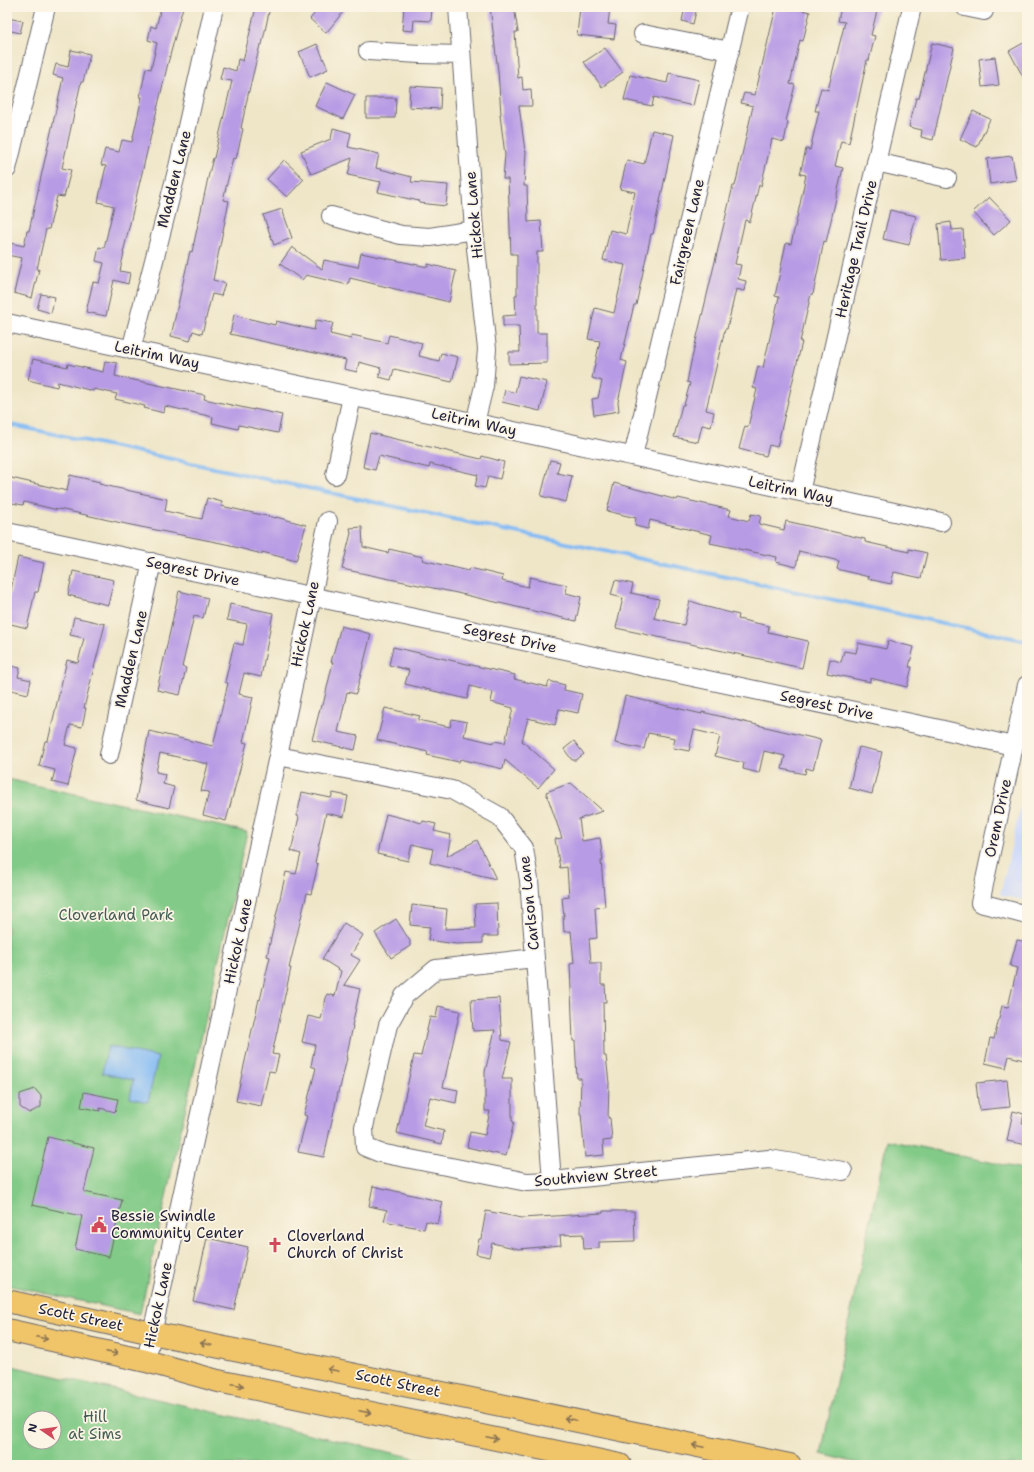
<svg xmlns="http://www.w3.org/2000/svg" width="1034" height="1472" font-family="'Shantell Sans',sans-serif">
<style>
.built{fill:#cfdafa}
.green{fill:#82ca87;stroke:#527661;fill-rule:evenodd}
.water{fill:#85bbf4;stroke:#546e98}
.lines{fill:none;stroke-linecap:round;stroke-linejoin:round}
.stream{stroke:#85bbf4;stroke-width:4}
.building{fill:#b89be5}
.minor-casing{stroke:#6a676c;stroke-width:20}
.major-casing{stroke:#6a676c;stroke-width:24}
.minor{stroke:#fff;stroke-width:18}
.major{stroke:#f0c469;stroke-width:22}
.oneway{stroke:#897352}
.labels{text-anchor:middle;stroke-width:3.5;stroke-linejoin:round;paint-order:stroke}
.street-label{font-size:15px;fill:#22223b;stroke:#fcf5e5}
.park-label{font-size:15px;fill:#445d56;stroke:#fcf5e5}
.poi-label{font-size:15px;fill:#22223b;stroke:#fcf5e5;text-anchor:start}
</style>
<rect width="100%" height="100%" fill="#fcf5e5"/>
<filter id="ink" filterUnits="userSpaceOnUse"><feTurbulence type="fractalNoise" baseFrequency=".025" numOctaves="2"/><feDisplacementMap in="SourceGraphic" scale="8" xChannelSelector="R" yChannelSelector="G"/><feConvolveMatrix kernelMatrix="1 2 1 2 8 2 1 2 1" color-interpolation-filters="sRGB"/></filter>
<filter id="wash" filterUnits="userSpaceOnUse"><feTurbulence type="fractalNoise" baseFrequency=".012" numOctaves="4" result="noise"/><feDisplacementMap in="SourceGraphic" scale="16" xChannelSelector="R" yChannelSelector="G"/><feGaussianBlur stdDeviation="0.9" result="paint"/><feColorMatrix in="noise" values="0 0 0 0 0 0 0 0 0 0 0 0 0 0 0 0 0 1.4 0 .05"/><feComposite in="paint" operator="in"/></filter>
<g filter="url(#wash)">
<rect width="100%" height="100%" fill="#efe6c8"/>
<path class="built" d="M1027,779v122l-27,-6z"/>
<path class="green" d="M7,779l240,53 -107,482 -133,-29z
M887,1140l140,30v295h-162l-44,-11z
M7,1365l439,100h-439zM30,1418h24v24h-24z"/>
<path class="water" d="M108,1046l50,11 -10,45 -18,-4 3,-18 -31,-7z"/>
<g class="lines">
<path class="stream" d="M7,424l1020,217"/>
</g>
<g id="blocks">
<path class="building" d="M161,7h22l-15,56 -45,190h1l-4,18 10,2 -2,11 -14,-4 -8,36 -20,-4 7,-30 6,1 5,-20 -8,-2 3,-14 5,1 10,-42 -16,-4 8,-36 -5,-1 4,-16 14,3 3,-12 10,2 10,-45h-2l6,-29 5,1 6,-26 -9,-3 3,-14 5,2z
M256,7h14l-8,38h-2l-12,50 -7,33 2,1 -7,30 -3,-1 -10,42 6,1 -16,79 12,3 -4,13 -9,-2 -10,40 -9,-3 -3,10 -19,-5 19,-85 2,1 16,-74 5,-20h1l18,-77 -12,-2 3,-12 13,4 2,-12 5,2z
M320,7h27l-21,26 -16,-14z
M404,7h28l-1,14 -17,-1 -1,11 -11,-1z
M490,7h24l4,25h-3l3,46 4,-1 1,13 8,-1 1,17h-13l6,45h1l-2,35h3l1,36 13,-1 2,31h-6v81h10v30l-38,1v-12h11l-1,-26h-16v-10l13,-1 -1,-20h2v-41h-6l-3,-75h-5l2,-24 -5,-40 1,-1 -3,-43z
M580,7l30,1 -2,16 8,1 -2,14 -37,-4z
M685,7h12l-4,17 -11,-3z
M776,7h14l20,5 -7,29 -3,-1 -10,44 5,1 -9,36 2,1 -4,20 -12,-3 -11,47 -2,-1 -9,37 -5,-2 -10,44 6,1 -3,14 8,2 -2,10 -8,-2 -9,40h-2l-19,81 8,2 -3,15 -9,-2 -4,17 -24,-5 8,-32h2l6,-22 -3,-1 4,-20 42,-176h2l18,-80 -12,-3 3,-10 11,2z
M841,7h37l-7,28 4,1 -6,24h-2l-18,83 -8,-2 -6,25 8,2 -17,74 -2,-1 -11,53h-2l-11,48h2l-25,105 -8,-2 -3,11 -27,-7 6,-23 3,1 9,-38 -4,-1 5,-22 5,2 16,-71 -4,-1 11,-53 5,1 9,-40 6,-29 -6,-1 6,-25 4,1 9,-39h-4l6,-23 7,2 17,-68 -7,-1z
M7,18l16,3 -3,12 -13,-3z
M1027,41v43l-18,-33z
M932,43l22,5 -21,92 -12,-3 1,-7 -13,-3 7,-29h3z
M317,44l11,25 -18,8 -11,-25z
M605,48l18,24 -21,15 -18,-25z
M71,50l19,4 -7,28h-2l-19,86 9,2 -7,27 -7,-1 -8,33h-3l-9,40h2l-7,29 -18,-5 8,-35 -15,-3 3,-12 14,3 3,-15h2l34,-153 -10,-3 3,-11 12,3z
M995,57l4,28 -17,2 -3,-28z
M669,73l30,7 -6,26 -39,-9 -2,9 -28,-6 6,-25 37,8z
M327,82l28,13 -12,24 -28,-13z
M410,86l31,2 -1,21 -31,-2z
M366,98h30l-1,20h-29z
M973,111l17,8 -13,28 -17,-8z
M333,128l18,5 -3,14 31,7 -3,14 36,9 -1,5 37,3 -2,21 -27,-3v-2l-41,-9 3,-10 -33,-7 4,-17 -41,16 -10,-23 30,-12z
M652,130l22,5 -21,99h-2l-15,71h-2l-13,55 6,2 -9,40 1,9 -25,4 -2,-16 6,-1 4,-17 -10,-3 8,-37 -12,-2 7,-31 19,5 11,-48 -22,-5 7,-30 16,4 9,-42 -15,-3 7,-29 17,4z
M1012,156l4,24 -26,4 -3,-25z
M284,160l20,19 -17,18 -20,-18z
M989,197l22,23 -17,15 -21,-23z
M282,209l10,29 -18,7 -11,-30z
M890,210l26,6 -7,29 -26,-6z
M951,222l1,8 11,-1 2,29 -24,2 -3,-36z
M292,247l30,22 2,-9 34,7 3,-14 67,14v-3l28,7 -7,31 -99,-24 -2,7 -42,-10 -4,5 -22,-16z
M41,294l14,3 -4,16 -14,-4z
M234,315l41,10 1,-4 38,9 2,-10 17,3 -3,11 21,5 1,-4 35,8 2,-8 33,8 -3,13 20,5 2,-8 17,4 -6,25 -58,-13 -3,11 -12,-3 2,-9 -22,-6 -2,10 -13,-3 2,-9 -116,-26z
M33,359l34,8 1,-3 35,8 2,-11 12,2 -2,13 90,19 -1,4 50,11v-1l28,6 -4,18 -39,-8 -1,4 -26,-6 1,-6 -48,-11 -1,7 -20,-5 1,-2 -30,-7 2,-5 -23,-5 -1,2 -35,-9 -1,5 -29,-7z
M519,376l28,6 -7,29 -38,-9 3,-12 10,3z
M370,433l111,26 1,-3 22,6 -4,17 -12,-3 -3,12 -10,-2 3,-11 -48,-11 -1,4 -50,-12 -4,14 -12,-3z
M550,460l10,2 -3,11 15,3 -6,26 -25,-6z
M70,475l30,7 -1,2 68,15 -2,12 37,8 5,-21 15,4 -1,4 55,12v-1l30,8 -10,36 -34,-9v2l-31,-8v-1l-105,-21 -67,-15 -1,1 -34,-8 -1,3 -16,-3v-25l60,14z
M614,483l63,17 1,-2 53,12 -2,6 20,5 2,-7 10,2 -2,8 25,6 2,-9 79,18v3l44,10v-3l18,4 -6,25 -27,-6 -3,12 -23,-5 1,-2 -32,-8 2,-8 -40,-10 -3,16 -20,-5 1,-5 -67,-14 2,-8 -62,-15 -2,9 -13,-3 1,-8 -29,-7z
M362,527l1,20 25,6 1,-4 34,8 -1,3 47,11 1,-3 33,8 -1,5 26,6 2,-10 37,8 -1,8 15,4 -5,24 -119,-28 -115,-24 9,-36 -1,-5z
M18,557l26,6 -6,29h-3l-8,36 -20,-5v-15z
M73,571l41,9 -6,25 -40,-10z
M615,580l18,4 -2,9 28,6 -5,19 30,7 6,-24 13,4v1l36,9 -1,4 31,7 -1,6 40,9 -6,27 -186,-40 7,-30 -12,-3z
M179,591l29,7 -5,20 -9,-2 -12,51 4,1 -6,27 -23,-5z
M230,604l43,9 -12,64 -17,-4 -5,21 14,3 -10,45 4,1 -21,78 -23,-6 6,-23 -8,-1 7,-27 -48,-11 -4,19 9,2 -2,10 11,3 -5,21 -33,-8 13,-69 64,15 15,-63 -3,-1 9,-39 9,2 4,-21 -20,-4z
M74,617l31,7 -21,84h2l-4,19 -12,-2 -5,20 12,3 -9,38 -16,-4 3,-12 -16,-4 6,-25h3l19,-81 11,3 6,-25 -14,-3z
M341,626l30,8 -15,60 -9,-2 -9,40 20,4 -3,14 -43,-10 9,-35h2l10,-43h-2z
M888,641l26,6 -5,20h3l-5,20 -37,-9v4l-43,-9 3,-14 11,3 3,-11 12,2 2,-10 28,6z
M393,647l122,28 -1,4 33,8 2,-6 16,4 -1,5 18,4 -4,19 -19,-4 -4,16 -27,-7 -6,23 32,28 -16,19 -33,-28 -2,9 -43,-10 -1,3 -32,-7 1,-3 -51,-12 8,-32 35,8 -2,4 32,7 2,-8 15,3 -3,14 30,7v-2l11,2 8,-35 -22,-6 2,-10 -23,-6 -3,13 -62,-15 4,-14 -20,-5z
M7,665l13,3 -2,9 13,3 -3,14 -21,-5z
M625,696l77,18v-2l119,28 -8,30 -7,-2 -1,6 -23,-5 3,-13 -21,-5 -5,22 -16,-4 1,-6 -29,-7 5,-20 -26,-6 -5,21 -16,-3 2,-10 -27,-5 -4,16 -29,-6z
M574,741l10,13 -8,6h-4l-8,-11z
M859,747l23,5 -10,42 -23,-6z
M571,783l32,28 -24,8 3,22 18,-3 3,23h-2l4,46 -10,1 2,30 -8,1 2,24h10v22h4l1,17h-3l1,54h2l3,27 -1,35h2l2,22 -9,1 1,14 -19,2 -4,-43h-1l1,-36h-4l-2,-37h-2l-3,-77 4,-1 -3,-32 -7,1 -1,-16h1l-2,-18 7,-1 -2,-30 -7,1 -5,-29 7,-1 -16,-46z
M302,792l29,6 2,-5 15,3 -4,21 -18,-4 -11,50 3,1 -7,30 -4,-1 -18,75h2l-19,86 7,1 -4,17 -6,-1 -8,35 -25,-5 23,-102 1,1 10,-43 -3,-1 19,-84 10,2 5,-20 -10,-3 8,-34 -2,-1z
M386,814l36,9 1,-2 13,3 -2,7 17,4 -4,21 30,-16 19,39 -66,-16 3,-14 -21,-5 -4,17 -31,-7z
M497,903l1,33h-15v7l-27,1 -28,-4 2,-13 -20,-2 2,-20 35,4 -2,20 31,-1 -1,-24z
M396,919l14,22v5l-19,12 -16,-25z
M344,923l19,12 -12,20 9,5 -16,25 16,4 -8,37h1l-7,32h1l-7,30h-1l-15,69 -26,-5 9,-36 -3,-1 12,-47 -5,-2 4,-21 -13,-3 6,-26 13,3 6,-25 8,2 6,-25 -19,-12z
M1017,940l10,2v119l-18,-5 -3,12 -21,-5 5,-25 4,1 8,-33 6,1 9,-39 -7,-2z
M499,998l3,42 9,2 -9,37h10v42l2,1 -8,34 -39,-9 3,-15 15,3 5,-24h-5v-39l10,-42 -22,1 -2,-31z
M438,1006l22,5 -17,76 15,3 -2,13 -26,-6 -7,29 21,5 -2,13 -45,-11 17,-78 7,1 9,-39 6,1z
M1007,1080l3,27 -31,3 -3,-27z
M35,1089l6,7v11l-12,6 -9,-6v-13z
M84,1092l34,7 -3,13 -15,-4v3l-19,-4z
M1013,1111l11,3 -2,9 5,1v21l-20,-4z
M48,1137l46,11 -10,44 38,8 -13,57 -34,-8 7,-33 -50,-11z
M373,1186l70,16 -5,22 -12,-3 -2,8 -40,-8 3,-11 -18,-4z
M486,1211l36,7 81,-5v-2h31l1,30 -36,1v6l-15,1 -1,-15 -23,1 1,10 -42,4 -27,-6 -3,14 -13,-3 3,-15h2z
M207,1238l41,9 -14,63 -41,-9z"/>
</g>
</g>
<g filter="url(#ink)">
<use href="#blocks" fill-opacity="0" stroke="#6a676c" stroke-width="1"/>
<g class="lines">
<defs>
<path id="minor" d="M458,7l16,223 13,119 -3,37 -9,37
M965,7l19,4
M643,34l87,17
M368,51l52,3 41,1
M876,162l71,16
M7,169l39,-162
M331,216l70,19 29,2 44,-7
M7,323l934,199
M131,350l47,-183 36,-160
M633,456l107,-449
M335,475l17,-78
M800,492l112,-485
M7,532l928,196 78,18
M1027,685l-47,218 47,12
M109,755l43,-193
M278,756l174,34 47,26 25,32 5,32 23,301
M535,958l-99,11 -32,27 -16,29 -24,102 1,20 15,6 147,29 25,-1 217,-22 74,12
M146,1361l132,-605 50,-235"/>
<path id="major" d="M7,1301l145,32 638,132
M7,1330l139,31 72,20 402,84"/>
</defs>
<use href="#minor" class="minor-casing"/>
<use href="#major" class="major-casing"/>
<use href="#minor" class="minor"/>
<use href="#major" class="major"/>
</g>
<defs><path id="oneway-shaft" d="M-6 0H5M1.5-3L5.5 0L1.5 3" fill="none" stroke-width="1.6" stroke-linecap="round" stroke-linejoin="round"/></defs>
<g class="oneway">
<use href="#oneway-shaft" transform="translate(42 1338) rotate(12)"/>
<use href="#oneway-shaft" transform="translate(206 1344) rotate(-168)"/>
<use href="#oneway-shaft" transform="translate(112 1353) rotate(12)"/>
<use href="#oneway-shaft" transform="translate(333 1370) rotate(-168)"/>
<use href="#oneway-shaft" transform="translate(238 1385) rotate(12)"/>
<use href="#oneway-shaft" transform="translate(365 1412) rotate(12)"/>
<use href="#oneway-shaft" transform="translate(570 1419) rotate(-168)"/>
<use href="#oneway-shaft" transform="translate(492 1438) rotate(12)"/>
<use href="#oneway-shaft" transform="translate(698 1446) rotate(-168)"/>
</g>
</g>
<defs>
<symbol id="civic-bare" viewBox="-9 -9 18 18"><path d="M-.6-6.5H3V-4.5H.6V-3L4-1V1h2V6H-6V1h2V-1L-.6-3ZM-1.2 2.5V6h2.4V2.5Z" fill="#d1495b" stroke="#fcf5e5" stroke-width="2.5" paint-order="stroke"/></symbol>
<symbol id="church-bare" viewBox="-9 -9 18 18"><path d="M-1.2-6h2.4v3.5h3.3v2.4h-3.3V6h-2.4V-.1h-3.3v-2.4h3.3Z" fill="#d1495b" stroke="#fcf5e5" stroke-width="2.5" paint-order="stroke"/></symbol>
</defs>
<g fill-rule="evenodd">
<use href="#civic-bare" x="88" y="1214" width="22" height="22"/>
<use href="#church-bare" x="264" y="1234" width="22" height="22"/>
</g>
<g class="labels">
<g class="street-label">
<text transform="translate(174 179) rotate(-76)" y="5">Madden Lane</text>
<text transform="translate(474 215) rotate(-95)" y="5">Hickok Lane</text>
<text transform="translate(687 232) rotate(-77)" y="5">Fairgreen Lane</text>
<text transform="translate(856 249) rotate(-77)" y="5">Heritage Trail Drive</text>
<text transform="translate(157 355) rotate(12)" y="5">Leitrim Way</text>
<text transform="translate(474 422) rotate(12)" y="5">Leitrim Way</text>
<text transform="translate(791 490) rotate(12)" y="5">Leitrim Way</text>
<text transform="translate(193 571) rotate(12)" y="5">Segrest Drive</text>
<text transform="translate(305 624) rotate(-78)" y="5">Hickok Lane</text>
<text transform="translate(510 638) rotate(12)" y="5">Segrest Drive</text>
<text transform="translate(131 659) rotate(-77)" y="5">Madden Lane</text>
<text transform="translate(827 705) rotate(12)" y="5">Segrest Drive</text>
<text transform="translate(998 818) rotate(-78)" y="5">Orem Drive</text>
<text transform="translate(529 903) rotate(-96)" y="5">Carlson Lane</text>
<text transform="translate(238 941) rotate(-78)" y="5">Hickok Lane</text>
<text transform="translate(596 1176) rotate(-5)" y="5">Southview Street</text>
<text transform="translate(158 1305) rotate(-78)" y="5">Hickok Lane</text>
<text transform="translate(81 1317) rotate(12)" y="5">Scott Street</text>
<text transform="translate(398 1383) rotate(12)" y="5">Scott Street</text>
</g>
<g class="park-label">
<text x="116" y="920">Cloverland Park</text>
<text x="95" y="1422">Hill<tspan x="95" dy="17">at Sims</tspan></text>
</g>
<g class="poi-label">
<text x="111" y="1221">Bessie Swindle<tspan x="111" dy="17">Community Center</tspan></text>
<text x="287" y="1241">Cloverland<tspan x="287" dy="17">Church of Christ</tspan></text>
</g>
</g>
<rect width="1034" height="1472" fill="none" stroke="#fcf5e5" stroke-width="24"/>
<g transform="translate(42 1430) rotate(283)"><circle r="19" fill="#fcf5e5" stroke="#a5a1a1"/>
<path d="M0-3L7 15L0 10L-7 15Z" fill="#d1495b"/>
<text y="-6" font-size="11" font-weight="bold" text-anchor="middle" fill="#22223b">N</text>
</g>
</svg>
